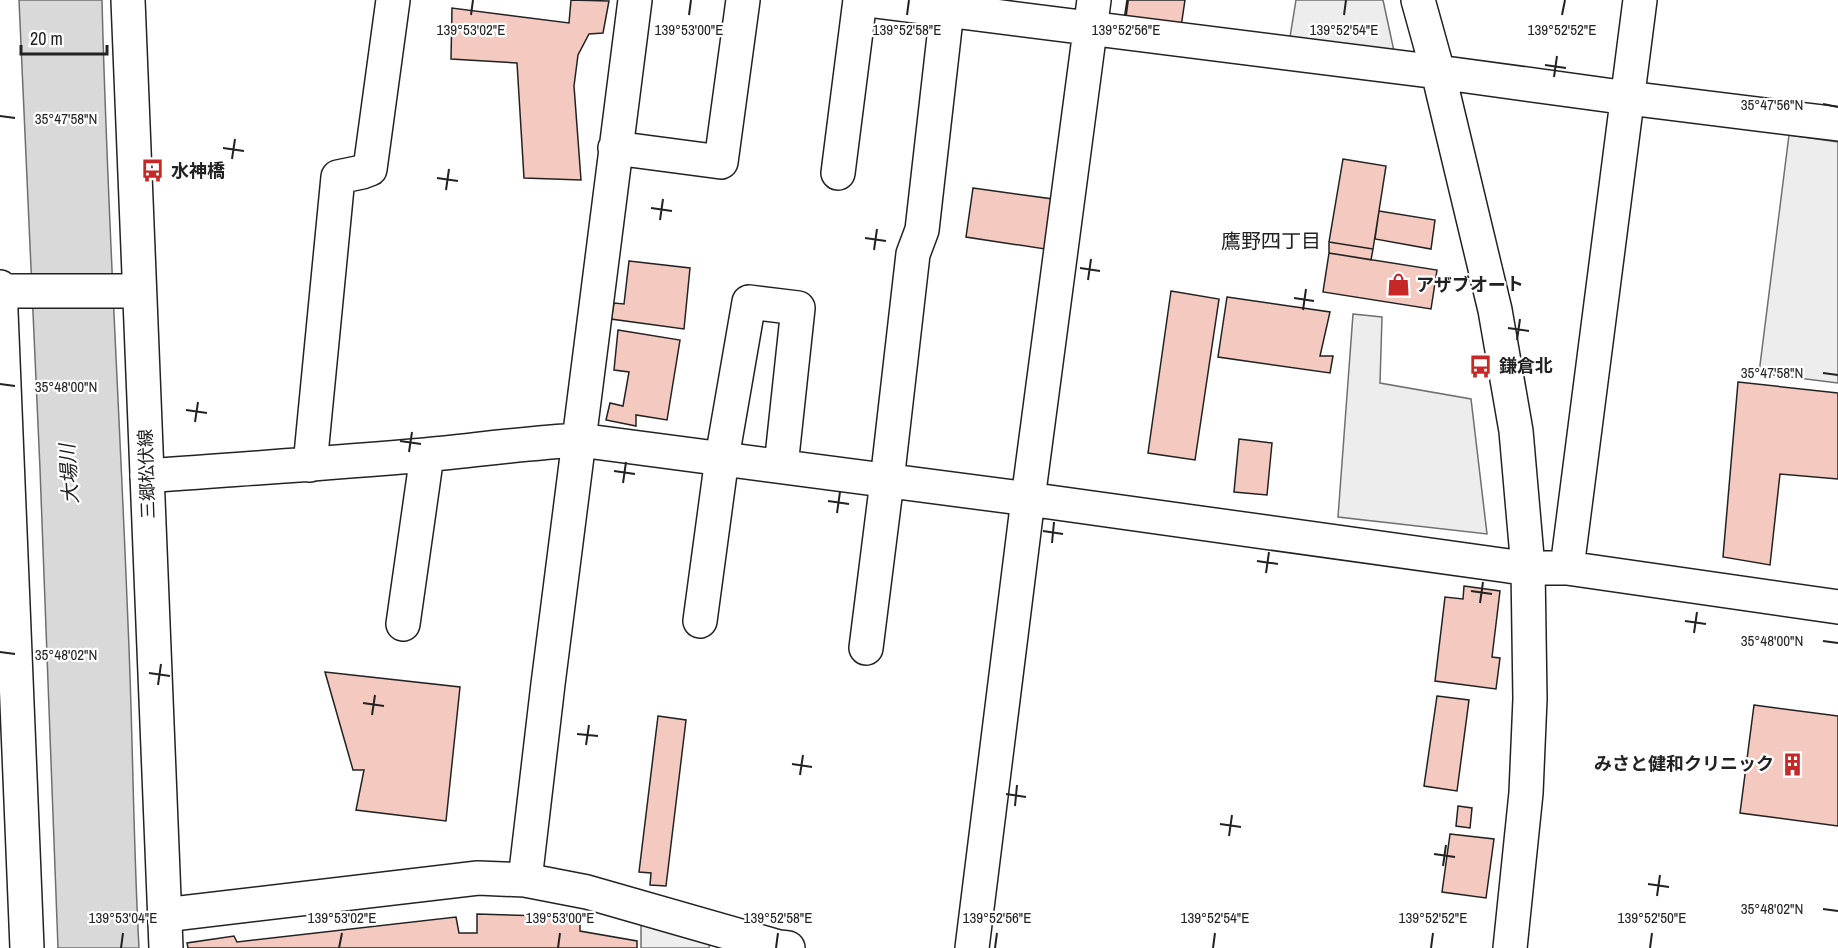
<svg xmlns="http://www.w3.org/2000/svg" width="1838" height="948" font-family="'Archivo Narrow','Noto Sans JP',sans-serif">
<style>
.green{fill:#eee;stroke:#6f6f6f;stroke-width:1.5}
.parking{fill:#ededed;stroke:#6f6f6f;stroke-width:1.5}
.water{fill:#d9d9d9;stroke:#6f6f6f;stroke-width:1.5}
.building{fill:#f3c9c0;stroke:#222;stroke-width:1.5}
.lines{fill:none;stroke-linecap:round;stroke-linejoin:round}
.minor-casing{stroke:#222;stroke-width:36}
.major-casing{stroke:#222;stroke-width:36}
.minor{stroke:#fff;stroke-width:33}
.major{stroke:#fff;stroke-width:33}
.ticks{fill:none;stroke:#222;stroke-width:2}
.labels{text-anchor:middle;stroke-width:4.5;stroke-linejoin:round;paint-order:stroke}
.poi-label{font-size:18px;font-weight:bold;fill:#222;stroke:#fff;text-anchor:start}
.street-label{font-size:18px;fill:#222;stroke:#fff}
.neighbourhood-label{font-size:20px;fill:#222;stroke:#fff}
.water-label{font-size:20px;font-style:italic;fill:#222;stroke:#fff}
.ticks-label{font-size:15px;text-anchor:middle;fill:#222;stroke:#fff;stroke-width:4.5;stroke-linejoin:round;paint-order:stroke}
</style>
<rect width="100%" height="100%" fill="#fff"/>
<path class="green" d="M641,913l71,19 -3,16h-68z"/>
<path class="parking" d="M1296,0h87l11,51 -104,-14z
M1789,135l49,7v241l-79,-10z
M1353,314l29,3 -2,66 91,16 16,135 -149,-17z"/>
<path class="water" d="M19,0h83c5,208 18,416 26,624 5,108 5,216 11,324h-81l-18,-479z"/>
<path class="building" d="M571,0l38,1 -6,32 -14,1 -11,21 -4,31 7,94 -57,-2 -7,-115 -66,-4 1,-51 117,15z
M1127,0h58l-4,27 -57,-7z
M1343,159l43,7 -13,83 -44,-7z
M973,188l80,11 -8,50 -79,-12z
M1379,211l56,9 -4,29 -56,-10z
M1329,242l44,7 -2,11 -42,-7z
M1329,253l108,17 -6,39 -108,-17z
M629,261l61,7 -6,61 -73,-10 3,-16 10,1z
M1171,291l48,8 -24,161 -47,-7z
M1227,297l103,15 -10,44h13l-3,17 -112,-16z
M618,330l62,10 -13,80 -31,-5v11l-30,-6 4,-17 13,3 6,-34 -15,-2z
M1738,382l100,11v86l-58,-5 -10,91 -47,-8z
M1239,439l33,4 -5,52 -33,-3z
M1464,586l36,5 -8,66 8,1 -4,31 -61,-8 10,-84 18,2z
M325,672l135,15 -14,134 -90,-11 8,-40h-11z
M1437,696l32,4 -12,91 -33,-5z
M1754,705l84,11v110l-98,-13z
M658,716l28,4 -20,166 -16,-1 1,-12 -12,-1z
M1458,806l14,2 -2,20 -14,-2z
M1450,834l44,5 -8,59 -44,-6z
M477,914l103,3v14l57,10v7h-449l-1,-5 47,-7 3,6 219,-25 3,16h18z"/>
<g class="lines">
<defs>
<path id="minor" d="M867,0l571,72 190,26 210,26
M1418,0l20,72 57,238 21,121 12,137 2,131 -4,94 -16,155
M615,148l106,14 22,-162
M838,173l22,-173
M0,287l27,661
M0,291h139
M310,465l28,-288 24,-5 8,-3 23,-169
M147,476c93,-7 185,-13 278,-21 51,-5 102,-12 154,-15l449,59 481,67 19,2h39l271,39
M1567,568l73,-568
M700,621l22,-163 27,-156 49,6 -17,158
M403,624l24,-169
M866,648l21,-167 26,-227 9,-24 25,-220
M525,880l23,-196 87,-684
M164,915l314,-37 47,2 62,12 192,55 9,1
M972,948l56,-449 66,-499"/>
<path id="major" d="M128,0l38,948"/>
</defs>
<use href="#minor" class="minor-casing"/>
<use href="#major" class="major-casing"/>
<use href="#minor" class="minor"/>
<use href="#major" class="major"/>
</g>
<path class="ticks" d="M471,15l2,-15M689,15l2,-15M907,15l2,-15M1126,15l2,-15M1344,15l2,-15M1562,15l3,-15M1545,65l21,3M1554,77l3,-21M1823,104l15,3M0,116l15,2M223,148l21,3M232,159l3,-20M437,178l21,3M446,190l3,-21M651,208l21,3M660,220l3,-21M865,238l21,3M874,250l3,-21M1080,268l20,3M1088,280l3,-21M1294,298l20,3M1303,310l3,-21M1508,328l21,3M1517,340l3,-21M1823,373l15,2M0,384l15,2M186,410l21,3M195,422l3,-20M400,441l21,3M409,452l3,-20M614,471l21,3M623,483l3,-21M828,501l21,3M837,513l3,-21M1043,531l20,3M1052,543l2,-21M1257,561l21,3M1266,573l3,-21M1471,591l21,3M1480,603l3,-21M1685,621l21,3M1694,633l3,-21M1823,641l15,2M0,652l15,2M149,673l21,3M158,685l3,-21M363,703l21,3M372,715l3,-20M577,734l21,2M586,745l3,-20M792,764l20,3M800,775l3,-20M1006,794l20,3M1015,806l2,-21M1220,824l21,3M1229,836l3,-21M1434,854l21,3M1443,866l3,-21M1648,884l21,3M1657,896l3,-21M1823,909l15,2M121,948l2,-15M339,948l3,-15M558,948l2,-15M776,948l2,-15M995,948l2,-15M1213,948l2,-15M1431,948l2,-15M1650,948l2,-15"/>
<defs>
<symbol id="bus-bare" viewBox="-9 -9 18 18"><path d="M-5-6H5V4H4V6H2V4H-2V6H-4V4H-5ZM-3.5-4V0h7V-4ZM-3.5 1.2v1.5H-2V1.2ZM2 1.2v1.5H3.5V1.2Z" fill="#c62828" stroke="#fff" stroke-width="2.5" paint-order="stroke"/></symbol>
<symbol id="shop-bare" viewBox="-9 -9 18 18"><path d="M-5-2.5h2.3a2.7 3.5 0 0 1 5.4 0H5L5.5 6h-11ZM-1.5-2.5h3a1.5 2.3 0 0 0-3 0Z" fill="#c62828" stroke="#fff" stroke-width="2.5" paint-order="stroke"/></symbol>
<symbol id="building-bare" viewBox="-9 -9 18 18"><path d="M-4-6H4V6H1V3H-1V6H-4ZM-2.5-4.3h1.7v1.8h-1.7ZM.8-4.3h1.7v1.8H.8ZM-2.5-1h1.7V.8h-1.7ZM.8-1h1.7V.8H.8Z" fill="#c62828" stroke="#fff" stroke-width="2.5" paint-order="stroke"/></symbol>
</defs>
<g fill-rule="evenodd">
<use href="#bus-bare" x="136" y="154" width="33" height="33"/>
<use href="#shop-bare" x="1382" y="268" width="33" height="33"/>
<use href="#bus-bare" x="1464" y="350" width="33" height="33"/>
<use href="#building-bare" x="1776" y="748" width="33" height="33"/>
</g>
<g class="labels">
<g class="poi-label">
<text x="171" y="177">水神橋</text>
<text x="1416" y="291">アザブオート</text>
<text x="1499" y="372">鎌倉北</text>
<text x="1774" y="770" text-anchor="end">みさと健和クリニック</text>
</g>
<g class="street-label">
<text transform="translate(147 474) rotate(-92)" y="6">三郷松伏線</text>
</g>
<g class="neighbourhood-label">
<text x="1271" y="248">鷹野四丁目</text>
</g>
<g class="water-label">
<text transform="translate(69 474) rotate(-94)" y="7">大場川</text>
</g>
</g>
<g class="ticks-label">
<text x="471" y="35">139°53'02"E</text>
<text x="689" y="35">139°53'00"E</text>
<text x="907" y="35">139°52'58"E</text>
<text x="1126" y="35">139°52'56"E</text>
<text x="1344" y="35">139°52'54"E</text>
<text x="1562" y="35">139°52'52"E</text>
<text x="1772" y="110">35°47'56"N</text>
<text x="66" y="124">35°47'58"N</text>
<text x="1772" y="378">35°47'58"N</text>
<text x="66" y="392">35°48'00"N</text>
<text x="1772" y="646">35°48'00"N</text>
<text x="66" y="660">35°48'02"N</text>
<text x="1772" y="914">35°48'02"N</text>
<text x="123" y="923">139°53'04"E</text>
<text x="342" y="923">139°53'02"E</text>
<text x="560" y="923">139°53'00"E</text>
<text x="778" y="923">139°52'58"E</text>
<text x="997" y="923">139°52'56"E</text>
<text x="1215" y="923">139°52'54"E</text>
<text x="1433" y="923">139°52'52"E</text>
<text x="1652" y="923">139°52'50"E</text>
</g>
<path d="M21 45v9h86v-9" fill="none" stroke="#222222" stroke-width="3"/>
<text x="30" y="45" font-size="18" fill="#222222" stroke="#ffffff" stroke-width="4.5" paint-order="stroke">20 m</text>
</svg>
